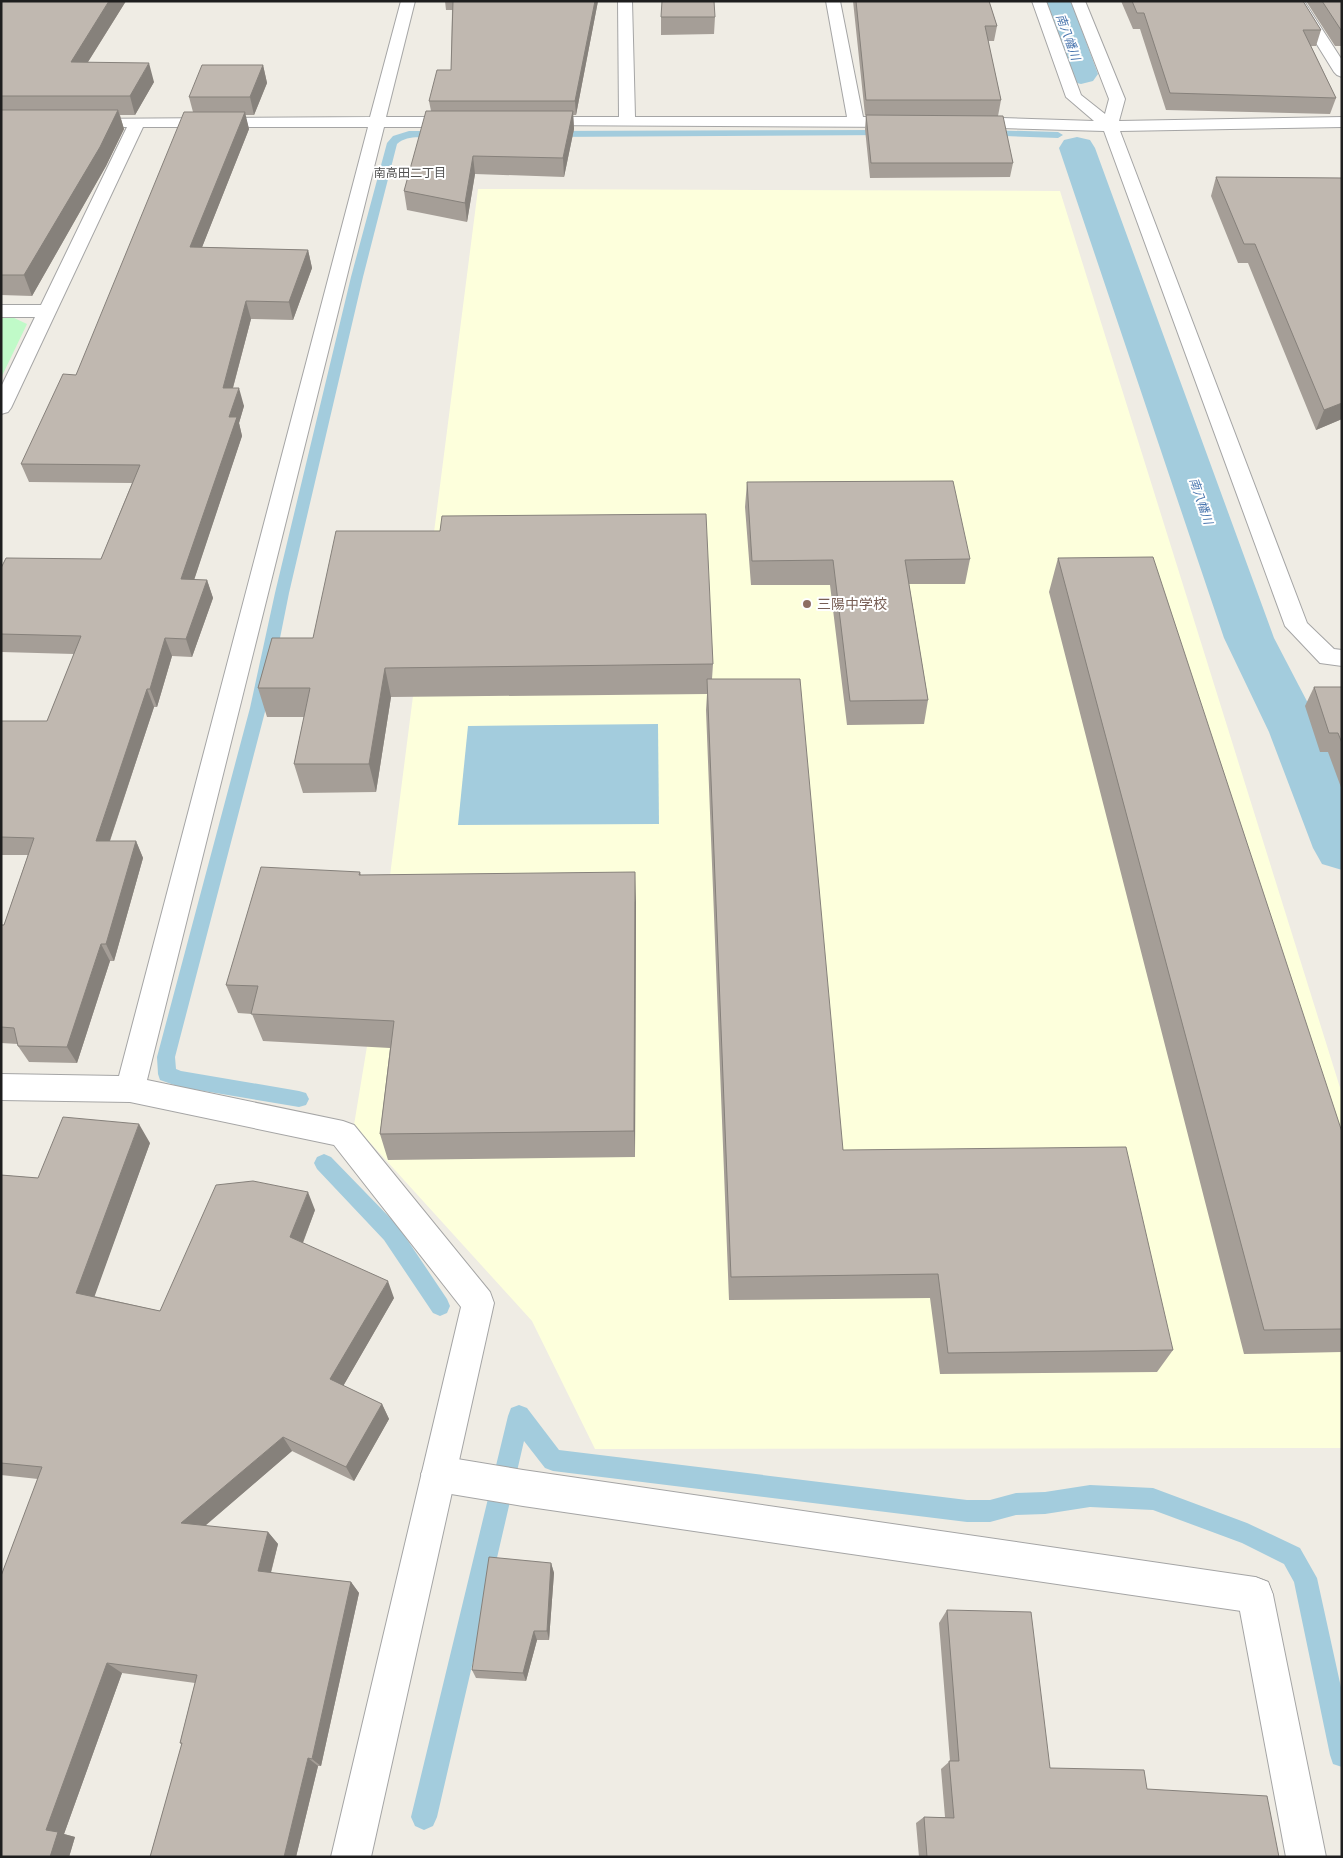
<svg xmlns="http://www.w3.org/2000/svg" width="1343" height="1858" font-family="'Source Sans 3','Noto Sans JP',sans-serif">
<style>
.education{fill:#fdffdc}
.park{fill:#c0fac8}
.water{fill:#a3ccdd}
.lines{fill:none;stroke-linecap:round;stroke-linejoin:round}
.stream{fill:#a3ccdd;fill-rule:evenodd}
.canal{fill:#a3ccdd;fill-rule:evenodd}
.lane-casing{stroke:#a5a5a5;stroke-width:2}
.street-casing{stroke:#a5a5a5;stroke-width:2}
.lane{fill:#fff;fill-rule:evenodd}
.street{fill:#fff;fill-rule:evenodd}
.wall{fill:#a59e97}
.shaded-wall{fill:#86817b}
.building{fill:#c0b8b0;stroke:#86817b}
.education-dot{fill:#8d6e63;stroke:#fff;stroke-width:2}
.labels{text-anchor:middle;stroke-width:4;stroke-linejoin:round;paint-order:stroke}
.far-water-label{font-size:12px;font-style:italic;fill:#4975ae;stroke:#fff}
.far-neighbourhood-label{font-size:12px;fill:#515151;stroke:#fff}
.education-label{font-size:14px;fill:#785e54;stroke:#fff;text-anchor:start}
</style>
<rect width="100%" height="100%" fill="#efece4"/>
<path class="education" d="M478,189l582,2 282,903v354l-747,1 -63,-128 -178,-196 18,-109z"/>
<path class="park" d="M1,317h11l15,7 -26,54z"/>
<path class="water" d="M658,724l1,100 -201,1 10,-99z"/>
<g class="lines">
<path class="stream" d="M888,130l4,1 1,2 -1,2 -343,2 -5,-3 5,-3z
M984,130l74,2 5,3 -5,3 -78,-3 -1,-2 1,-2z
M409,131h34l5,3c-12,10 -35,-4 -51,10l-34,133 -74,316 -23,115 -91,349 1,12 5,2 118,20 7,2 3,6 -3,6 -7,2 -119,-20 -20,-7 -2,-6 -1,-17 93,-349 25,-115 76,-316 36,-134 6,-7z
M324,1154l7,3 67,69 49,73 3,7 -3,7 -7,3 -7,-3 -49,-73 -67,-71 -3,-6 3,-6z
M519,1405l8,3 32,42 408,50h23l26,-7 29,-1 45,-7 63,3 94,35 53,25 17,30 25,114v75l-9,-3 -3,-9 -36,-173 -10,-18 -42,-21 -89,-33 -63,-3 -45,7 -29,1 -26,7h-23l-414,-51 -8,-3 -21,-27 -87,376 -4,9 -9,4 -9,-4 -4,-9 97,-401 3,-8z"/>
<path class="canal" d="M1039,1h32l27,73 -5,7 -12,3 -12,-3 -5,-7z
M1077,137l13,3 5,8 179,490 49,94 19,46v92l-20,-6 -9,-16 -44,-116 -45,-94 -165,-490 5,-8z"/>
<defs>
<path id="lane" d="M439,1456l84,14 732,107 13,5 5,13 -5,13 -13,5 -732,-107 -84,-14 -12,-6 -6,-12 6,-12z"/>
<path id="street" d="M401,1h14l-29,116h74l6,2 2,3 -2,3 -6,2h-76l-237,953 196,41 11,4 136,167 4,11 -123,554h-40l130,-550 -127,-162 -204,-43 -129,-2v-26l118,2 249,-949h-225l-132,281 -3,4 -7,2v-27l34,-70h-34v-12h40l86,-178h-41l-6,-2 -2,-3 2,-3 290,-2z
M618,1h14l3,116h212l-21,-116h14l23,116h40l6,2 2,3 -2,3 -6,2 -373,-2 -2,-3 2,-3 6,-2h83z
M1032,1h14l35,94 24,19 4,-15 -38,-98h14l40,98 -6,22 223,-4v10l-222,4 187,492 27,26 8,1v16l-22,-3 -35,-37 -181,-495 -136,-4 -6,-2 -2,-3 2,-3 6,-2 126,4 -28,-24z
M1290,1h14l38,59v17l-5,-2 -3,-3z
M1255,1577l13,5 5,13 53,262h-40l-49,-262 5,-13z"/>
</defs>
<use href="#lane" class="lane-casing"/>
<use href="#street" class="street-casing"/>
<use href="#lane" class="lane"/>
<use href="#street" class="street"/>
</g>
<path class="wall" d="M1,1h125l-38,61 66,20 -19,33h-15l4,14 -18,37 -74,130 -31,-1z
M445,1h153l-22,114h-3l1,14 -10,48 -89,-3 -8,48 -60,-12 -3,-19 27,-80 -2,-10 22,-31 1,-60h-6z
M853,1h136l8,25 -3,15h-6l13,59 -3,16 15,47 -3,14 -140,1 -5,-49 1,-14h-1z
M1121,1h182l18,29 -5,16h-5l25,52 -6,16 -164,-4 -26,-81h-7z
M1306,1h36v45h-7z
M661,17h54l-1,17 -53,1z
M263,65l4,18 -13,32h-9l4,14 -47,118 106,3 4,18 -19,52 -42,-1 -18,69 11,18 -5,17 3,13 -48,144h13l6,18 -21,59 -20,-1 -15,51h-3l-44,134h26l7,17 -29,103h-4l-33,102 -48,-1 -11,-16v-2l-17,-1v-118h3l24,-70h-27v-134h46l27,-67 -73,-2v-84l100,-9 31,-76 -103,-1 -8,-18 55,-89 117,-263 -4,-15z
M1216,177l126,1v241l-26,11 -68,-167h-10l-27,-67z
M747,482l223,77 -5,25h-56l19,116 -4,24 -77,1 -17,-140h-79l-6,-78z
M1058,558l284,574v220l-98,2 -195,-762z
M272,638l441,26 -1,15 131,471 330,200 -16,22 -217,2 -10,-76 -201,2 -23,-590 1,-16 -316,3 -15,95 -73,1 -9,-29 10,-47h-37l-9,-29z
M1314,687h28v103l-14,-38h-8l-15,-46z
M360,872l1,3 275,27 -1,255 -247,3 -8,-26 10,-86 -127,-7 -11,-27 -14,-1 -12,-28z
M150,1143l-56,153 66,15 155,-101 -12,33 91,55 -51,88 39,18 7,15 -35,62 -62,-30 -87,75 63,6 10,12 -7,29 80,9 8,11 -38,173h-3l-22,91h-146l32,-113 -2,-1 15,-60 -73,-10 -58,161 11,3 -6,20h-68v-281l37,-97 -37,-4v-300l37,3z
M551,1563l3,10 -5,67h-12l-11,41 -50,-3 -4,-8z
M947,1610l103,158 97,21 132,68h-360l-3,-34 8,-6h21l-4,-48 9,-8 -11,-138z"/>
<path class="shaded-wall" d="M109,1h17l-50,80 -5,-19z
M595,1h3l-22,114 -1,-14z
M149,63l5,19 -19,33 -5,-19z
M263,65l4,18 -13,32 -4,-18z
M118,110l6,19 -18,37 -74,130 -8,-21z
M573,111l1,18 -10,48 -1,-19z
M245,112l4,17 -54,136 -5,-18z
M473,156l2,18 -8,48 -2,-19z
M308,250l4,18 -19,52 -4,-18z
M246,301l5,18 -23,87 -5,-18z
M239,388l5,18 -5,17 3,13 -54,162 -7,-19 48,-162z
M1342,403v16l-26,11 8,-20z
M207,580l6,18 -21,59 -6,-18z
M165,638l7,18 -15,51 -7,-18z
M385,668l6,29 -15,95 -7,-28z
M147,689l7,18 -50,151 -8,-17z
M136,841l7,17 -29,103 -8,-17z
M635,872l1,30 -1,255 -1,-26z
M101,944l9,17 -33,102 -10,-16z
M139,1124l11,19 -60,166 -14,-16z
M308,1192l7,18 -17,45 -8,-18z
M388,1281l6,17 -56,97 -8,-16z
M382,1404l7,15 -35,62 -8,-14z
M283,1437l9,14 -99,85 -12,-13z
M268,1532l10,12 -10,39 -10,-12z
M551,1563l3,10 -5,67 -2,-9z
M351,1582l8,11 -38,173 -9,-7z
M534,1631l3,9 -11,41 -3,-8z
M107,1663l15,10 -58,161 11,3 -6,20h-19l-4,-27z
M308,1758l10,8 -22,91h-12z"/>
<path class="building" d="M1,1h108l-38,61 78,1 -19,33h-129z
M453,1h142l-20,100h-146l8,-31h14z
M662,1h52l1,16h-54z
M856,1h133l8,25h-12l16,74h-135z
M1132,1h171l18,29h-18l33,68 -166,-5 -26,-80h-7z
M1322,1h20v29h-1z
M202,65h61l-13,32h-61z
M1,110h117l-18,37 -76,128h-23z
M426,111h147l-10,47 -90,-2 -8,47 -61,-12z
M184,112h61l-55,135 118,3 -19,52 -43,-1 -23,87h16l-10,29h8l-56,162 26,1 -21,59 -21,-1 -15,51h-3l-51,152h40l-30,103h-5l-34,103 -49,-1 -4,-18 -13,-1v-102h3l30,-87 -33,-1v-116h46l34,-85 -80,-2v-66l5,-10 95,1 39,-94 -119,-1 42,-90 13,1z
M866,115l137,1 10,47h-142z
M1216,177l126,1v225l-18,7 -69,-166h-11z
M953,481l17,78 -65,1 23,140 -78,1 -17,-141 -81,1 -5,-79z
M706,514l7,150 -328,4 -16,96h-75l16,-76h-52l14,-50h41l23,-107h104l2,-15z
M1153,557l189,575v197l-78,1 -206,-772z
M707,679h93l43,471 283,-3 47,203 -225,3 -10,-79 -207,3z
M1314,687h28v56l-4,-10h-9z
M261,867l99,5 -1,3 276,-3 -1,259 -254,3 14,-113 -143,-7 7,-28 -32,-1z
M63,1117l76,7 -63,169 84,18 56,-126 37,-4 55,11 -18,45 98,44 -58,98 52,25 -36,63 -63,-30 -102,86 87,9 -10,39 93,11 -39,177 -4,-1 -24,99h-134l32,-114h-2l17,-68 -90,-12 -61,167 12,2 -8,25h-49v-281l41,-109 -41,-4v-288l37,3z
M489,1557l62,6 -4,68h-13l-11,42 -51,-3z
M947,1610l84,2 19,156 94,2 3,19 120,7 12,61h-352l-3,-40 30,1 -5,-57h10z"/>
<circle class="education-dot" cx="807" cy="604" r="5"/>
<g class="labels">
<g class="far-water-label">
<text transform="translate(1068 37) rotate(70)" y="4">南八幡川</text>
<text transform="translate(1201 501) rotate(71)" y="4">南八幡川</text>
</g>
<g class="far-neighbourhood-label">
<text x="410" y="177">南高田二丁目</text>
</g>
<g class="education-label">
<text x="817" y="609">三陽中学校</text>
</g>
</g>
<rect width="1343" height="1858" fill="none" stroke="#1e1e1e" stroke-width="5"/>
</svg>
